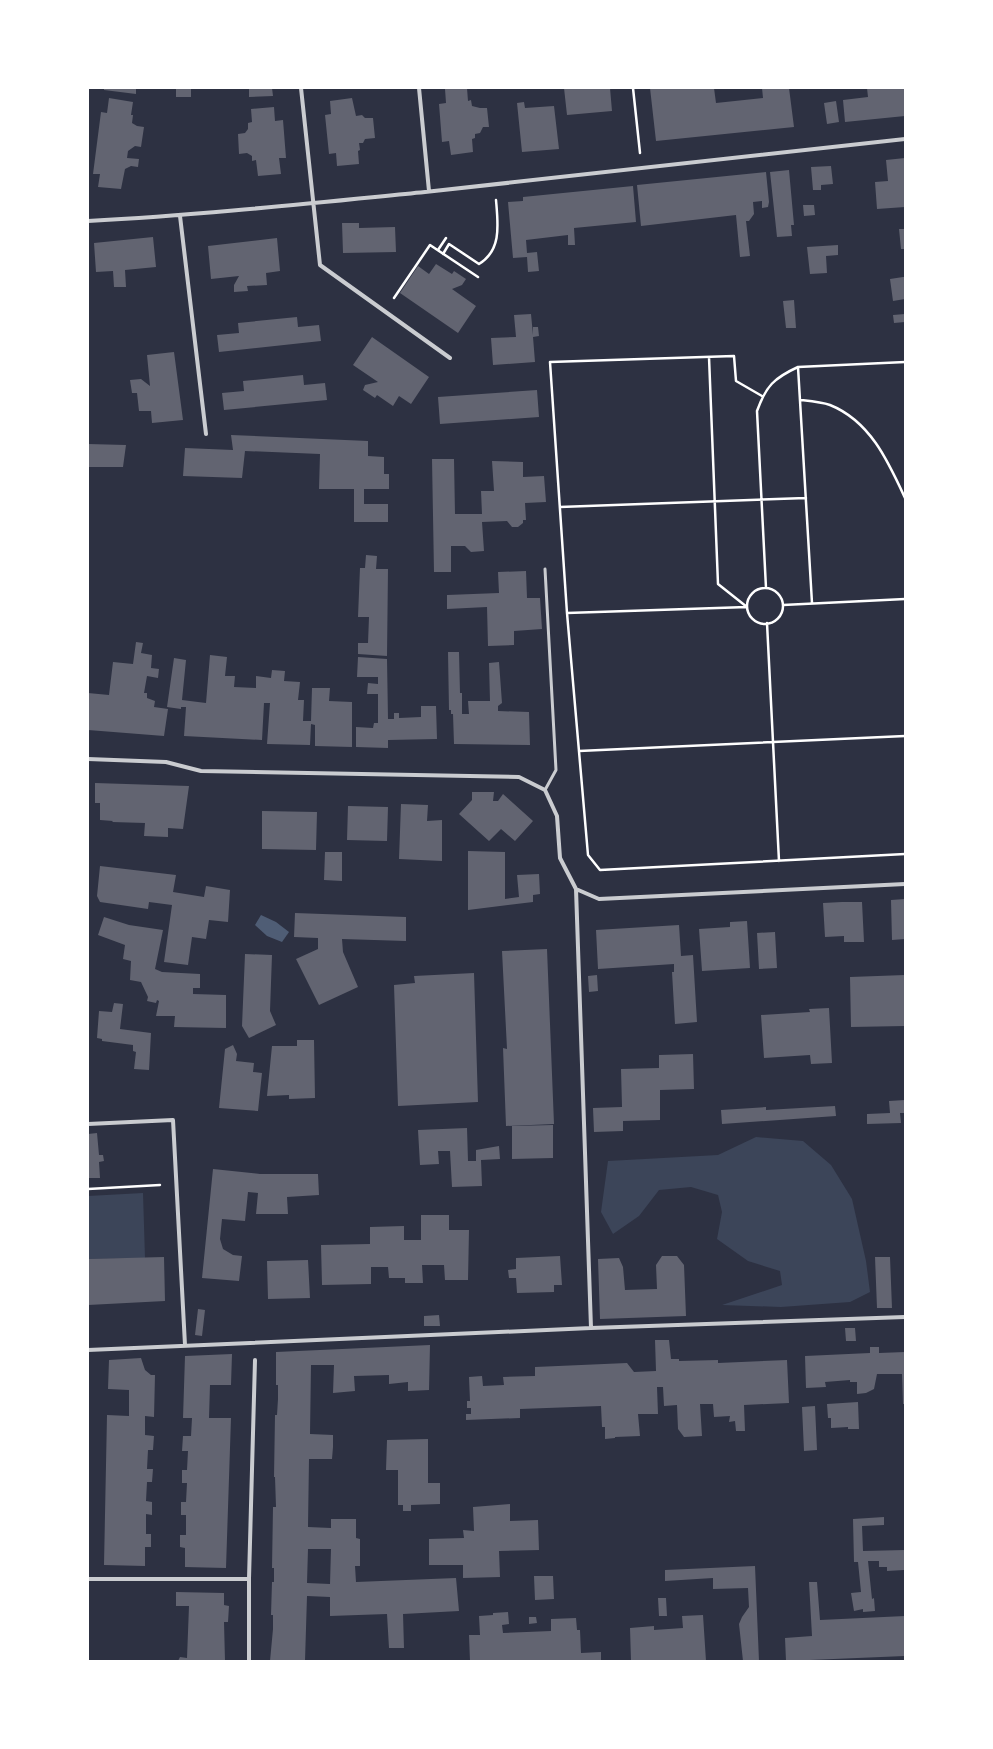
<svg xmlns="http://www.w3.org/2000/svg" width="993" height="1749" font-family="'Varela Round',sans-serif">
<style>
.green{fill:#3c4559}
.water{fill:#4f5d75}
.building{fill:#626471;fill-rule:evenodd}
.lines{fill:none;stroke-linecap:round;stroke-linejoin:round}
.path{stroke:#fff;stroke-width:2.5}
.service{stroke:#caccd0;stroke-width:3}
.minor{stroke:#caccd0;stroke-width:4}
</style>
<rect width="100%" height="100%" fill="#2d3142"/>
<path class="green" d="M756,1137l47,4 28,24 21,34 14,62 4,31 -20,10 -69,5 -59,-2 60,-20 -2,-14 -32,-10 -31,-22 5,-27 -4,-17 -27,-8 -32,3 -20,26 -26,18 -12,-22 7,-51 110,-6z
M143,1193l2,65 -57,1v-63z"/>
<path class="water" d="M261,915l15,7 13,10 -7,10 -15,-6 -12,-11z"/>
<path class="building" d="M104,88h32v6l-32,-4z
M176,88h15v9h-15z
M249,88h23l1,8 -24,1z
M467,88l1,13 3,-1 1,6 8,2h7l2,19h-6l-3,6 -5,1v4l-3,1 1,13 -22,3 -2,-14 -7,1 -3,-38 7,-1 -1,-14z
M564,88h46l2,23 -45,4z
M650,88h64l2,15 47,-5 -1,-10h27l5,39 -138,14z
M867,88h38v28l-60,6 -2,-22 25,-3z
M109,98l24,4 -2,13h2l-1,8 5,3 7,1 -3,20 -6,-1 -7,5 -1,7 12,1 -1,8 -7,-1 -6,3 -4,20 -23,-2 2,-13h-7l8,-62 6,1z
M352,98l4,18 6,-1 3,3h8l2,20 -10,1 -2,4h-4l1,7 -2,1 1,13 -22,2 -1,-13 -7,1 -4,-39 6,-1 -1,-13z
M836,101l3,21 -12,2 -3,-21z
M524,102l1,6 29,-2 5,43 -37,3 -5,-49z
M274,107l1,14 8,-1 3,38h-7l2,16 -23,2 -2,-16 -4,1v-5l-5,-3 -8,1 -1,-20 7,-1 3,-4v-6l4,-1 -1,-13z
M905,158v49l-28,2 -2,-27 13,-1 -2,-21z
M831,166l2,18 -12,1v5h-8l-2,-23z
M789,170l5,55h-3l1,11 -15,1 -7,-65z
M766,172l3,30 -1,5 -6,1v-7l-9,1 1,12 -5,7h-3l4,35 -10,1 -4,-42 -95,11 -4,-41z
M633,186l3,36 -62,6 1,17h-7v-10l-42,5 1,13 10,-1 2,19 -11,1 -1,-15 -14,1 -5,-56 15,-1v-4z
M803,205h11l1,10 -11,1z
M342,223h17v5l36,-1 1,25 -53,1z
M899,229h6v20h-4z
M153,237l3,30 -31,3 1,17h-12l-1,-16 -17,1 -2,-29z
M277,238l3,33 -14,2 1,12 -20,1 1,5 -14,1v-7l5,-9 -28,3 -3,-33z
M838,245v10l-12,1 1,17 -17,1 -3,-27z
M436,264l16,10 2,-3 12,8 -4,6 -10,4 24,17 -18,27 -58,-40 18,-27 11,8z
M903,277h2v22l-12,2 -3,-22z
M794,300l2,28h-10l-3,-27z
M531,314l2,21v-8h5l1,9 -6,1 2,25 -42,3 -2,-27 25,-1 -2,-22z
M905,314v8l-11,1 -1,-8z
M297,317l1,10 21,-2 2,16 -102,11 -2,-17 22,-2 -1,-10z
M372,337l57,40 -18,27 -12,-8 -6,10 -16,-11 -2,3 -12,-8 2,-5 13,-3 -25,-17z
M174,352l9,68 -31,3 -1,-12h-12l-2,-18h-5l-2,-13 11,-1 9,7 -3,-31z
M303,375l1,10 21,-2 2,17 -103,10 -2,-17 22,-2 -1,-10z
M537,390l2,27 -99,7 -2,-27z
M231,435l137,6v15l16,1v17h5v15h-25v15h24v18h-34v-33h-35l1,-35 -75,-3 -3,27 -59,-2 2,-28 48,2z
M88,444l38,1 -3,22h-35z
M432,459h22l1,55h27l-1,-23h13l-2,-30 31,1v15l21,-1 2,26 -21,1 1,17h-3v3l-5,4h-6l-5,-6 -25,1 2,29 -13,1 -6,-6h-14v26h-17z
M366,555l11,1 -1,13h12l-1,87 -29,-2v-11h10l1,-26h-11l2,-49h5z
M526,571l1,27h13l2,31 -28,2v14l-26,1 -1,-39 -40,2v-14l52,-2 -1,-21z
M136,642l7,1 -2,10 11,2 -1,13 8,1 -1,9 -11,-2 -3,17h3v5l8,3 -1,6 14,2 -4,27 -76,-6v-37l21,2 4,-33 20,2z
M448,652h11l1,41h2v21h7l-1,-13h22l-1,-38 10,-1 3,41 -4,3v5l31,1 1,33 -76,-1 -1,-30h-2v-4h-2z
M210,655l17,2 -2,19h10l-1,11 22,1v-12l15,2 1,-8 13,1 -1,10 16,1 -2,18h6l-1,21h8l1,-33h18l-1,13 23,1v45l-37,-1v-21l-4,-1 -1,21 -43,-1 3,-41h-6l-2,37 -78,-4 2,-29h-5v2l-14,-2 7,-49 12,2 -4,40 24,3z
M358,657l29,2 1,60h6v-6h5v5l22,-1v-11h15l1,33 -49,1v8l-32,-1v-20l17,1 1,-5h4v-29h-11l1,-11 10,1v-7h-21z
M95,783l94,3 -6,43 -15,-1v9l-24,-1 1,-13 -33,-1 1,-1 -13,-1v-17h-5z
M472,792h22l-1,9h5l5,-7 30,27 -18,20 -14,-12 -12,12 -30,-27 13,-14z
M401,804l27,1 -1,16 15,-1v41l-43,-2z
M348,806l40,1 -1,34 -40,-1z
M262,811l55,1 -1,38 -54,-1z
M468,851l37,1v47l14,-2 -2,-22 22,-1 1,20 -7,1v7l-65,8z
M325,852h17v29l-18,-1z
M100,866l76,9 -3,17 31,5 2,-11 24,4 -2,32 -19,-2 -3,19 -14,-2 -4,28 -24,-3 8,-57 -23,-3 -1,7 -48,-7 -3,-6z
M905,899v40l-13,1 -1,-40z
M842,902h20l2,40h-20v-6l-19,1 -2,-34z
M295,913l111,4v24l-64,-2 1,13 15,35 -39,18 -23,-46 22,-10v-11l-24,-1z
M104,917l25,8 34,5 -8,39 7,3 38,2v14h-7v6l33,1v33l-52,-1 1,-11h-19l3,-15 -2,-1 -1,3 -9,-2 1,-4 -7,-15 -11,-2 1,-19 -8,-2 2,-14 -27,-10z
M747,921l3,47 -48,3 -3,-42 31,-2v-5z
M679,925l2,31 12,-1 4,67 -22,2 -3,-52h2v-8l-76,5 -2,-39z
M775,932l2,36 -18,1 -2,-36z
M547,949l7,175 -48,2 -3,-78 4,1 -5,-98z
M245,954l27,1 -2,56 6,14 -27,13 -7,-12z
M474,973l4,129 -80,4 -4,-121 21,-2 -1,-7z
M597,975l1,16 -9,1 -1,-16z
M905,975v51l-54,1 -1,-50z
M114,1003l9,1 -3,25 31,4 -2,37 -15,-1 2,-17 -3,-1v-6l-31,-4v-2l-5,-1 2,-27 13,1z
M829,1008l3,55 -21,1 -1,-9 -46,3 -3,-43 49,-3 -1,-3z
M297,1040h17l1,58 -26,1v-4l-22,1 5,-50h25z
M233,1045l4,9 -1,7 18,2 -1,9 9,1 -4,38 -39,-3 6,-59z
M693,1054l1,35 -34,1v30l-37,1v10l-29,1 -1,-24 29,-1 -1,-38 38,-1v-13z
M905,1100v13h-5l1,10 -34,1v-10l23,-1 -1,-12z
M835,1106l1,10 -114,8 -1,-14 45,-3v3z
M553,1125v33l-41,1v-33z
M467,1128l1,33h8v-11l23,-4 1,13 -19,1 1,26 -30,1 -2,-36h-12l1,13 -19,1 -2,-35z
M97,1133l2,22h4l1,6 -5,1 1,16h-12v-44z
M213,1169l47,5h58l1,21 -32,2 1,17h-32l2,-21 -10,-1 -3,29 -23,-2 -2,20 3,10 10,6 9,1 -3,25 -37,-3z
M421,1215h28v15h20l-1,50h-23l-1,-15h-22l1,18h-18v-5h-16l-1,-11h-17v17l-49,1 -1,-40 49,-1v-17l34,-1v14h17z
M560,1256l2,29h-8v7l-37,1 -1,-15h-7l-1,-8 8,-1v-11z
M662,1256h15l7,9 2,51 -86,3 -2,-60 21,-1 4,9 2,23 32,-1 -1,-24z
M164,1257l1,44 -77,4v-46z
M875,1257h15l2,51h-15z
M308,1260l2,38 -42,1 -1,-38z
M198,1309l7,1 -3,26 -7,-1z
M439,1315l1,11h-16v-10z
M845,1328h10l1,13h-10z
M655,1340h14l2,19h8v2l39,-1v3l69,-3 2,43 -45,2 1,26h-9l-1,-10 -6,1 1,-6 -16,1 -1,-13h-13l2,32 -18,1 -6,-8 -1,-24 -13,1 -1,-19h-6l1,27h-20l2,22 -25,1v1l-10,1v-12h-3l-1,-21 -81,3v9l-54,2v-6h5v-6h-4v-7h3l-1,-24 13,-1 1,10 21,-1 -1,-8 32,-1v-9l92,-4 7,9 22,-1z
M430,1345l-1,45 -21,1v-9l-19,2v-9l-35,1 1,15 -22,2 1,-28h-23l-1,69 23,1v12l-1,12h-23l-1,68 23,1v-9h25v19l4,1v27h-5l1,16 100,-4 3,33 -56,3 1,34h-15l-2,-34 -57,2v-19l-23,-1 -2,65h-35l3,-32v-14h-2l1,-33h2v-14h-2l1,-61h3l-1,-30h-1l1,-62h2l1,-16v-14h-2v-33zM308,1549h23l-1,35 -23,-1z
M870,1347h9v6l26,-1v52h-2l-1,-30h-25l-3,15 -8,4 -9,1v-12h-7v-2l-25,2 1,5 -20,1 -1,-32 65,-3z
M232,1354l-1,31h-21l-1,33h22l-5,150 -41,-1v-19l-5,-1v-12h6v-20h-5v-13h5l1,-19h-5v-13h5l1,-19h-6l1,-15h8l1,-18h-9l2,-62z
M141,1358l4,12 6,5h4l-1,42 -9,-1v19l9,1 -1,14h-5l-1,19h6l-1,13h-5l-1,19 6,1v13l-6,-1v20h5v13h-6v19l-41,-1 3,-150 22,1v-26l-21,-1 1,-29z
M858,1402l1,27h-11v-2l-17,1v-10h-3l-1,-14z
M815,1406l2,44 -13,1 -2,-44z
M428,1439v44h12v21l-29,1v6h-8v-6h-5v-35h-12l1,-30z
M510,1504v17l28,-1 1,30 -40,1 1,26 -37,1v-13h-34v-26l35,-1 -1,-8 11,1 -1,-24z
M884,1517v8l-22,1 1,25 42,-1v24l-1,-4 -17,1v-4h-8v-6h-11l4,38 2,-1 1,13 -12,1v-3l-9,2 -3,-18 10,-1 -3,-30h-4l-1,-43z
M755,1566l4,95h-16l-4,-37 3,-7 7,-10 -1,-19 -35,1v-11l-48,3v-11z
M534,1576h19l1,23 -19,1z
M809,1582h8l3,38 85,-4v40l-119,5 -1,-23 27,-2z
M176,1592l48,1v12l5,1 -1,16h-4l1,39h-47l2,-4 7,1 2,-52h-13z
M658,1598h8l1,18h-8z
M508,1612l1,12 -7,1 1,8 48,-2v-12l25,-1 1,12h3l1,23 20,-1v9h-131l-1,-26h11l-1,-19 14,-1v-2z
M703,1615l3,46h-75l-1,-33 24,-2v4l29,-2 -1,-12z
M529,1617h7l1,6 -8,1z"/>
<g class="lines">
<path class="path" d="M633,88l7,65
M438,250l8,-12
M443,254l6,-10 30,20c23,-14 19,-40 17,-64
M394,298l36,-53 48,32
M709,357l9,227 29,23
M798,367l14,236
M762,396l-26,-15 -2,-25 -184,6 17,251 21,242 12,15 305,-16
M800,400c9,1 21,2 30,5 40,16 58,56 75,93
M560,507l246,-9
M766,588l-9,-177c9,-25 17,-33 41,-44l107,-5
M747 606a18 18 0 1 1 36 0a18 18 0 1 1-36 0Z
M783,605l122,-6
M567,613l180,-6
M767,623l12,238
M579,751l326,-15
M88,1189l72,-4"/>
<path class="service" d="M545,790l11,-20 -11,-201"/>
<path class="minor" d="M301,88l19,177 130,93
M419,88l10,103
M180,216l26,218
M88,221c113,-6 225,-18 337,-29 160,-17 320,-34 480,-53
M88,759l78,3 35,9 318,6 26,13 12,26 3,42 16,31 23,10 306,-15
M576,889l15,439
M88,1124l85,-4 12,225
M88,1350l503,-22 314,-11
M88,1579h161
M249,1661v-82l6,-219"/>
</g>
<rect width="993" height="1749" fill="none" stroke="#ffffff" stroke-width="178"/>
</svg>
